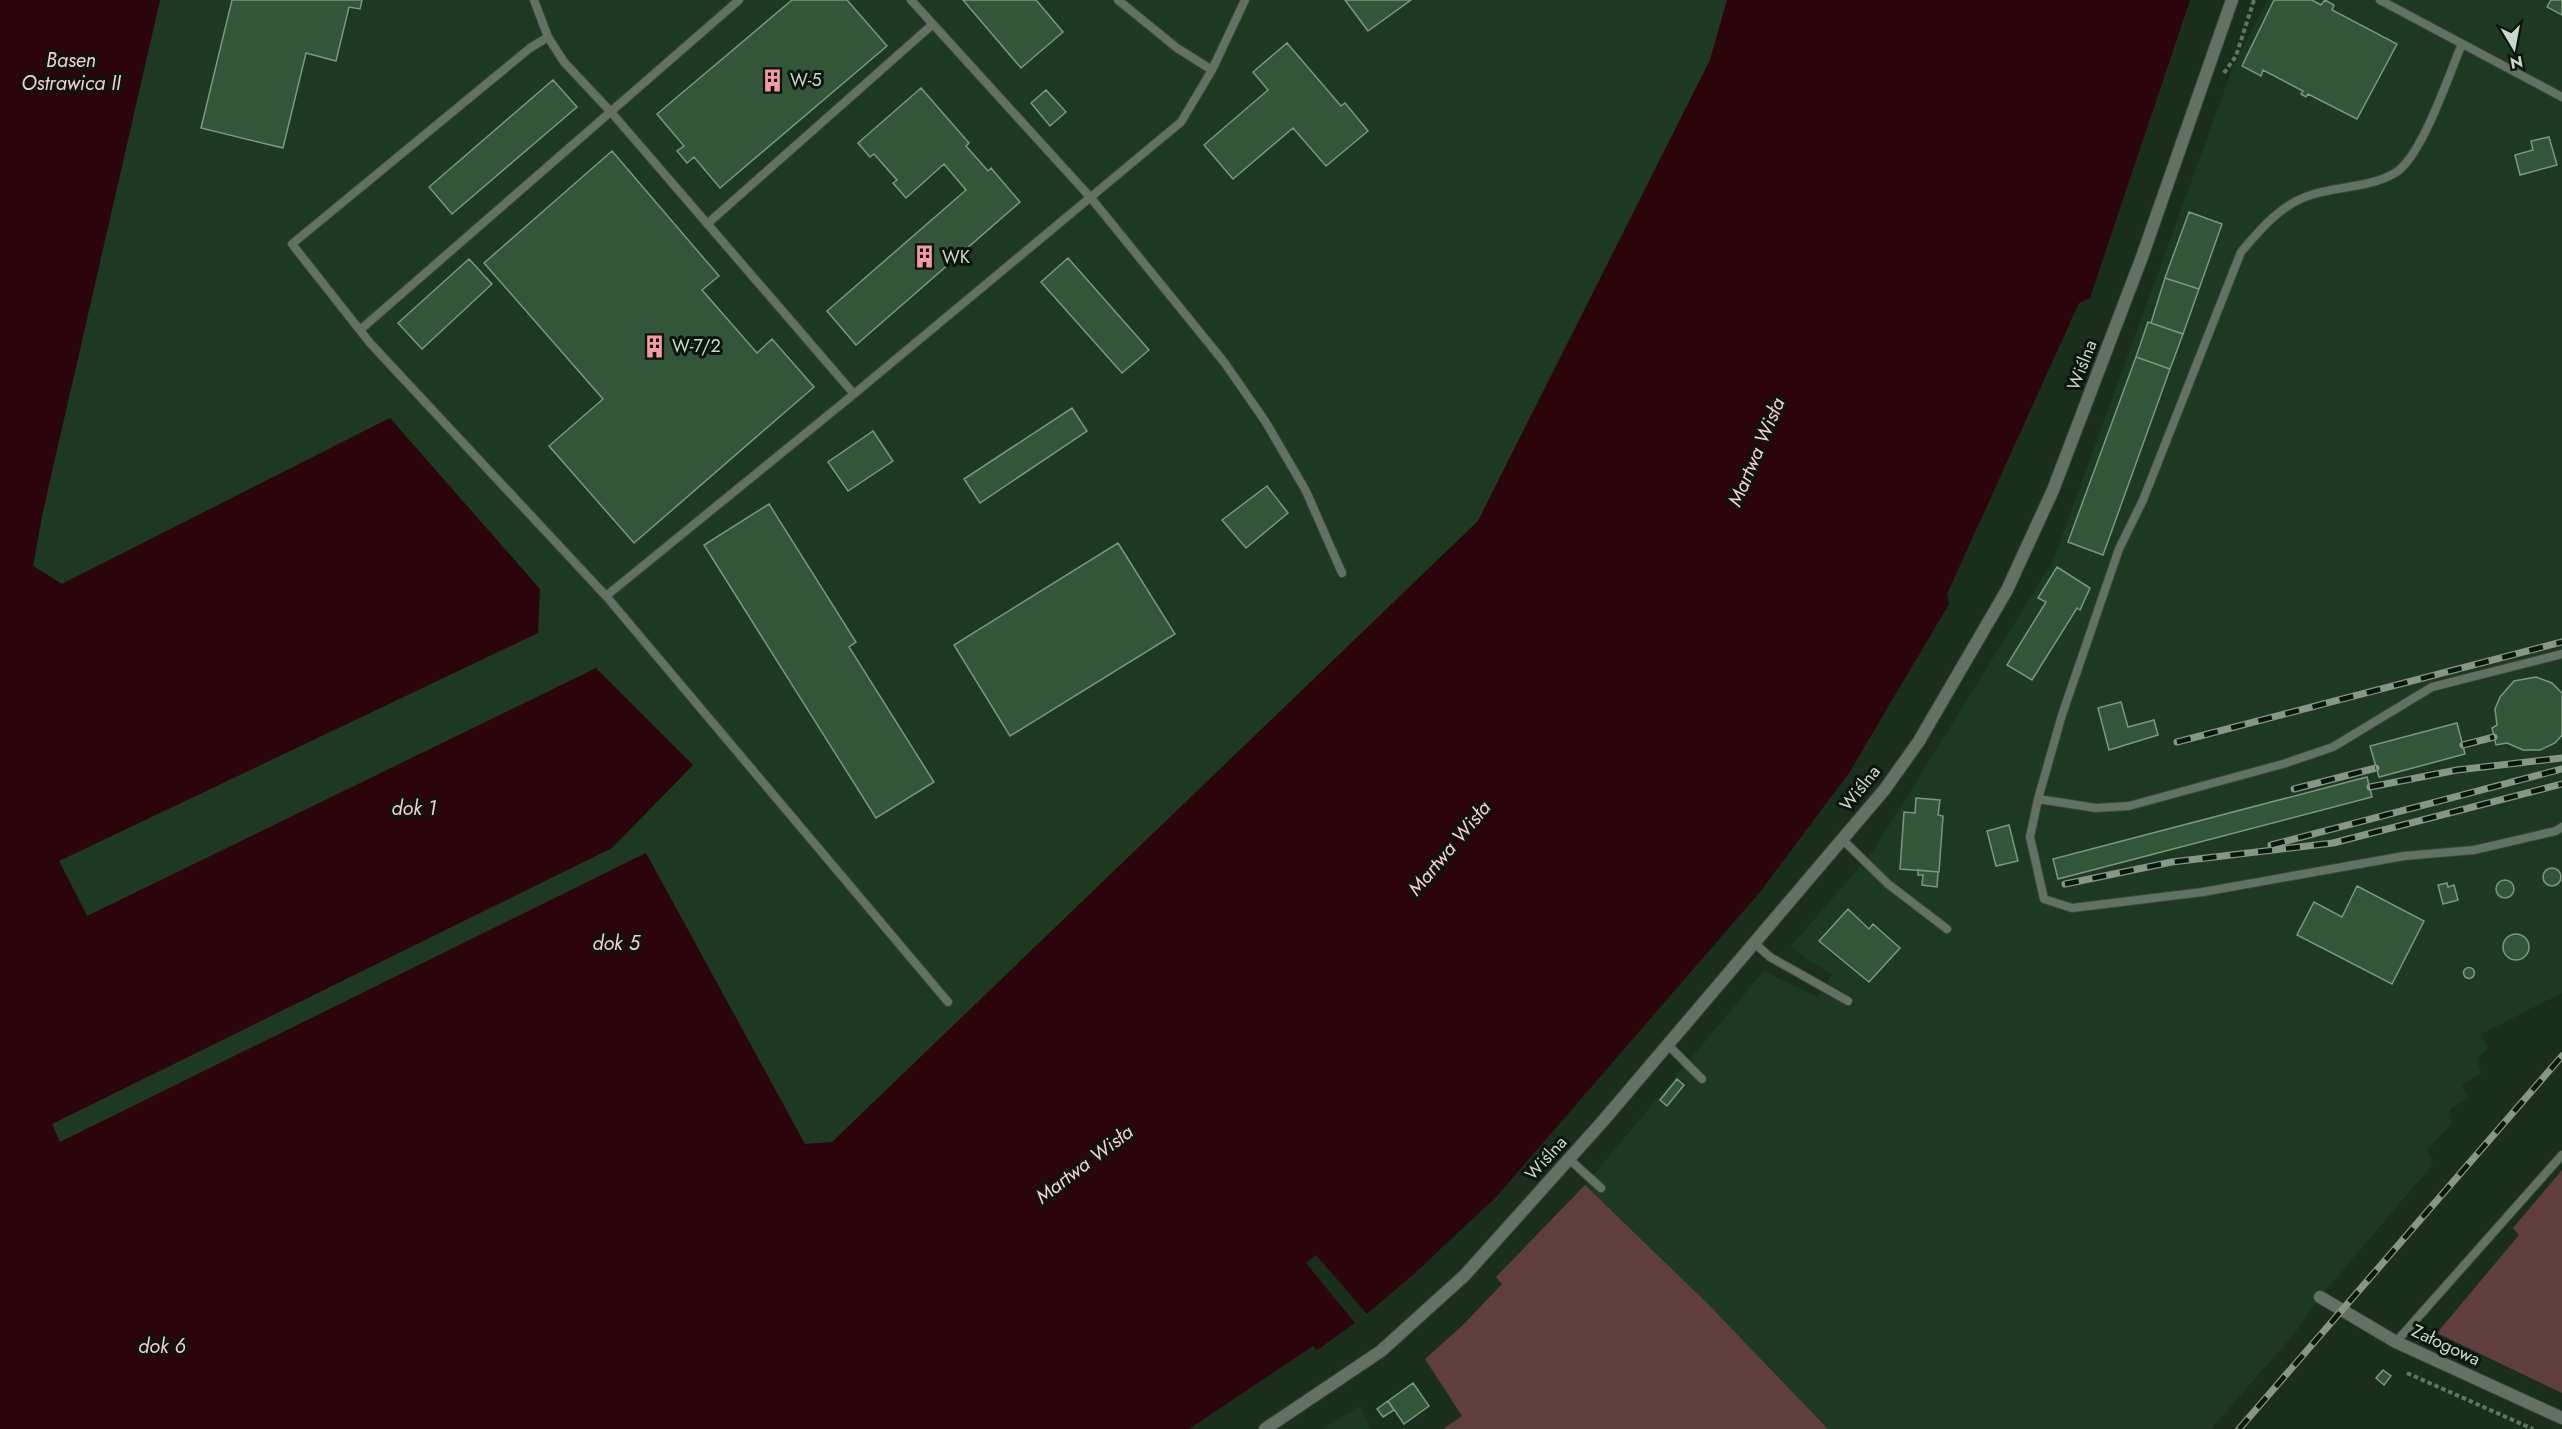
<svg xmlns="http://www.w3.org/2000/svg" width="2562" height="1429" font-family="Jost,sans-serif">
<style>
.built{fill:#1d3921}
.green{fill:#603e40}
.water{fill:#2b050b}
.building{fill:#335538;stroke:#7c977f;stroke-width:1.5}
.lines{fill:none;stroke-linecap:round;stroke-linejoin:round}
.service-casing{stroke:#354a38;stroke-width:10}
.minor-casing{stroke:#354a38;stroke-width:14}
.path{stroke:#627564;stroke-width:4;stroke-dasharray:4.5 3;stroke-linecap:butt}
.service{stroke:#627163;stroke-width:8}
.minor{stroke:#627163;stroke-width:12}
.rail-casing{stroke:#869788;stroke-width:7}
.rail{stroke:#0b150c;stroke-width:4.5;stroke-dasharray:14;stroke-linecap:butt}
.labels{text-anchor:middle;stroke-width:6;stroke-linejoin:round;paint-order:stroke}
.poi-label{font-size:18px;fill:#cad8cb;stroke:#0b150c;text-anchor:start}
.street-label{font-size:18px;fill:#cad8cb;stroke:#0b150c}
.water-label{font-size:20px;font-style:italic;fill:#fccbcd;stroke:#0b150c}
</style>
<rect width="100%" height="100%" fill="#192f1c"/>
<path class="built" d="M160,0h1567l-17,60 -232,461 -646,622 -28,1 -158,-291 -586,290 -9,-19 545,-455 -508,247 -29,-55 478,-228 -147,-215 -329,166 -28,-18 10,-55z
M2268,0h294v993l-81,41 7,13 -11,12 4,14 -19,12 6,13 -18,11 1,15 -24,26 6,14 -113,133 -25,36 -84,96h-383l-120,-125 -123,-119 179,-214 53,26 15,-23 -25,-14 -16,-14 81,-93 181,-292 180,-494z
M1360,1406l11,23h-49l12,-7z"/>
<path class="green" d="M2562,1170v223l-125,-60 82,-98 -6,-7z
M1585,1185l123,119 120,125h-385l19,-13 -37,-57 37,-33 40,-42 -6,-7z"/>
<path class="water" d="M0,0h160l-117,511 -10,55 29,18 328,-166 150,171 -2,44 -479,228 28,55 509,-248 97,97 -81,83 -560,276 8,18 586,-289 159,291 27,-2 646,-621 232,-461 17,-60h463l-100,298 -11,5 -132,291 2,10 -100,169 -89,119 -263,304 -82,77 -48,41 -51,-59 -10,8 49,60 -38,27 -4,-4 -124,83h-1189z"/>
<path class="building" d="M232,0h130l-2,9 -11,-2 -13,54 -30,-8 -23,95 -82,-20z
M792,0h55l40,46 -167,142 -26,-31 -7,6 -10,-12 7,-5 -27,-32z
M963,0h73l27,32 -42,36z
M1345,0h66l-43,31z
M2274,0h38l9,5 4,-5 9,5 -2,5 65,34 -40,75 -49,-25 -2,3 -5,-3 2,-3 -40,-21 -2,6 -19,-10z
M2551,0h11v15l-15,-8z
M1287,43l54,63 4,-3 23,28 -42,35 -33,-38 -60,51 -29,-34 64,-55 -15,-18z
M553,80l24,27 -125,107 -23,-27z
M921,88l48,55 -3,3 22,25 3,-3 29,34 -164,143 -29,-34 139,-121 -22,-26 -38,34 -13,-15 4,-3 -23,-26 -4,3 -12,-14z
M1046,90l20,22 -16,14 -19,-23z
M2549,137l8,28 -37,10 -5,-20 18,-5 -2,-9z
M612,151l107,125 -17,14 55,63 15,-14 42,48 -180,156 -85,-97 54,-47 -119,-136z
M2189,212l33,12 -23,65 -34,-11z
M1068,258l81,92 -27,23 -81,-91z
M469,259l23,25 -70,65 -24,-26z
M2165,278l34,11 -16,45 -32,-11z
M2148,322l35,12 -13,35 -34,-12z
M2136,357l34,12 -67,186 -35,-13z
M1072,408l15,23 -107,72 -16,-24z
M873,431l20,30 -45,30 -20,-29z
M1267,486l21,27 -42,35 -24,-28z
M769,504l87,138 -7,5 85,135 -58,36 -172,-273z
M1118,543l57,91 -165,102 -56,-91z
M2057,567l33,21 -10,22 -3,-2 -45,72 -25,-15 39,-63 -8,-4z
M2536,677l16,6 10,10v42l-7,8 -15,7h-17l-16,-7 -11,2 -4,-17 5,-3 -2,-16 5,-12 14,-16z
M2121,702l7,25 26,-7 4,15 -49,15 -11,-42z
M2457,723l8,31 -86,23 -9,-31z
M2367,777l5,20 -314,82 -5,-20z
M1916,798l24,2 -2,15 5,1 -4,56 -39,-3 4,-57 11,1z
M2009,825l9,36 -22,5 -9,-35z
M2543 877a9 9 0 1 1 18 0a9 9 0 1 1-18 0Z
M1918,870l20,2 -1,15 -15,-2 1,-10h-5z
M2496 889a9 9 0 1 1 18 0a9 9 0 1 1-18 0Z
M2447,883l1,4 6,-2 4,15 -15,4 -5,-19z
M2357,886l67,35 -32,63 -95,-49 17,-33 28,15z
M1848,909l21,20 4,-5 27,24 -31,34 -50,-41z
M2503 947a13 13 0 1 1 26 0a13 13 0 1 1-26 0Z
M2463.5 973a5.5 5.5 0 1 1 11 0a5.5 5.5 0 1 1-11 0Z
M1677,1079l7,6 -17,21 -7,-6z
M2383,1370l8,6 -7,9 -8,-7z
M1413,1383l16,23 -25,18 -16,-23z
M1388,1401l6,9 -11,7 -6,-8z"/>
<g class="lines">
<defs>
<path id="service" d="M534,0l14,37 16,25 47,50 243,282
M911,0l180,198 133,164 41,59 41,70 36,82
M1118,0l59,48 35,22
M2380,0l182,97
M548,37l-18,11 -238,196 78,99 236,253 342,406
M2462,44c-13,30 -40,113 -67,129 -26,15 -57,13 -84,22 -30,9 -51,35 -70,57l-98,248 -24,49 -57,166 -24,84 58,9 33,-2 154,-42 50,-17 99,-60 130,-33
M707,224l226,-200
M360,330l379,-330
M606,596l248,-202 327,-272 31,-52 33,-70
M2038,799l-8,38 14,62 28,9 131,-16 201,-36 70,-6 82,-19 6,-4
M1842,839l46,45 59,45
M1753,942l17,15 78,44
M1667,1044l35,35
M1569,1159l32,29
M2396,1342l166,-187"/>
<path id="minor" d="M2320,1297l76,45 166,76
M1265,1429l116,-78 84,-76 138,-154 282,-332 34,-48 88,-151 46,-100 89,-233 90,-257"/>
</defs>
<use href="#service" class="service-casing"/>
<use href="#minor" class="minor-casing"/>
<path class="path" d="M2224,73l12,-17 18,-56
M2407,1373l126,56"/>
<use href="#service" class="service"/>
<use href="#minor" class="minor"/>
<defs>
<path id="rail" d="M2177,742l385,-100
M2463,745l31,-8
M2370,787l87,-17 105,-12
M2294,789l82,-21
M2271,845l291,-76
M2065,884l107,-22 161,-19 229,-59
M2239,1429l323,-373"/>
</defs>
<use href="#rail" class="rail-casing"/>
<use href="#rail" class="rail"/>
</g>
<defs>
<symbol id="building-bare" viewBox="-9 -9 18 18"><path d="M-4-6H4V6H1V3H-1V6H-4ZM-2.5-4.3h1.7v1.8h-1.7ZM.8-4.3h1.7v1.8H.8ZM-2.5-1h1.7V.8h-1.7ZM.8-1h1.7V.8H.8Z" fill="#f49aa0" stroke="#0b150c" stroke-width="2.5" paint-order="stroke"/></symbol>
</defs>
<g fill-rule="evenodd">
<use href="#building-bare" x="756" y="64" width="33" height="33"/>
<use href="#building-bare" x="908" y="240" width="33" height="33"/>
<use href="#building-bare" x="638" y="330" width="33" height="33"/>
</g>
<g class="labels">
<g class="poi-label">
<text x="790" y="86">W-5</text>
<text x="942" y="263">WK</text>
<text x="672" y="352">W-7/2</text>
</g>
<g class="street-label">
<text transform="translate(2082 365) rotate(-69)" y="6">Wiślna</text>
<text transform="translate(1860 788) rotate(-51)" y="6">Wiślna</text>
<text transform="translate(1546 1158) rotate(-48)" y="6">Wiślna</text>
<text transform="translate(2446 1345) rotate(25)" y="6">Załogowa</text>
</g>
<g class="water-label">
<text x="71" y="67">Basen<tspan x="71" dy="23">Ostrawica II</tspan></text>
<text transform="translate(1756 452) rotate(-67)" y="7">Martwa Wisła</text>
<text x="414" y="815">dok 1</text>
<text transform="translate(1449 848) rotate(-50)" y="7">Martwa Wisła</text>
<text x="616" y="950">dok 5</text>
<text transform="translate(1084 1164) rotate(-37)" y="7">Martwa Wisła</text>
<text x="162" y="1353">dok 6</text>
</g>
</g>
<g transform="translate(2514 48) rotate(170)" stroke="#0b150c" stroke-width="4.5" paint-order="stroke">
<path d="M0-4.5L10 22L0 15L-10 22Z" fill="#cad8cb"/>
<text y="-9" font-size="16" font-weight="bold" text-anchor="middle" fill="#cad8cb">N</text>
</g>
</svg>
